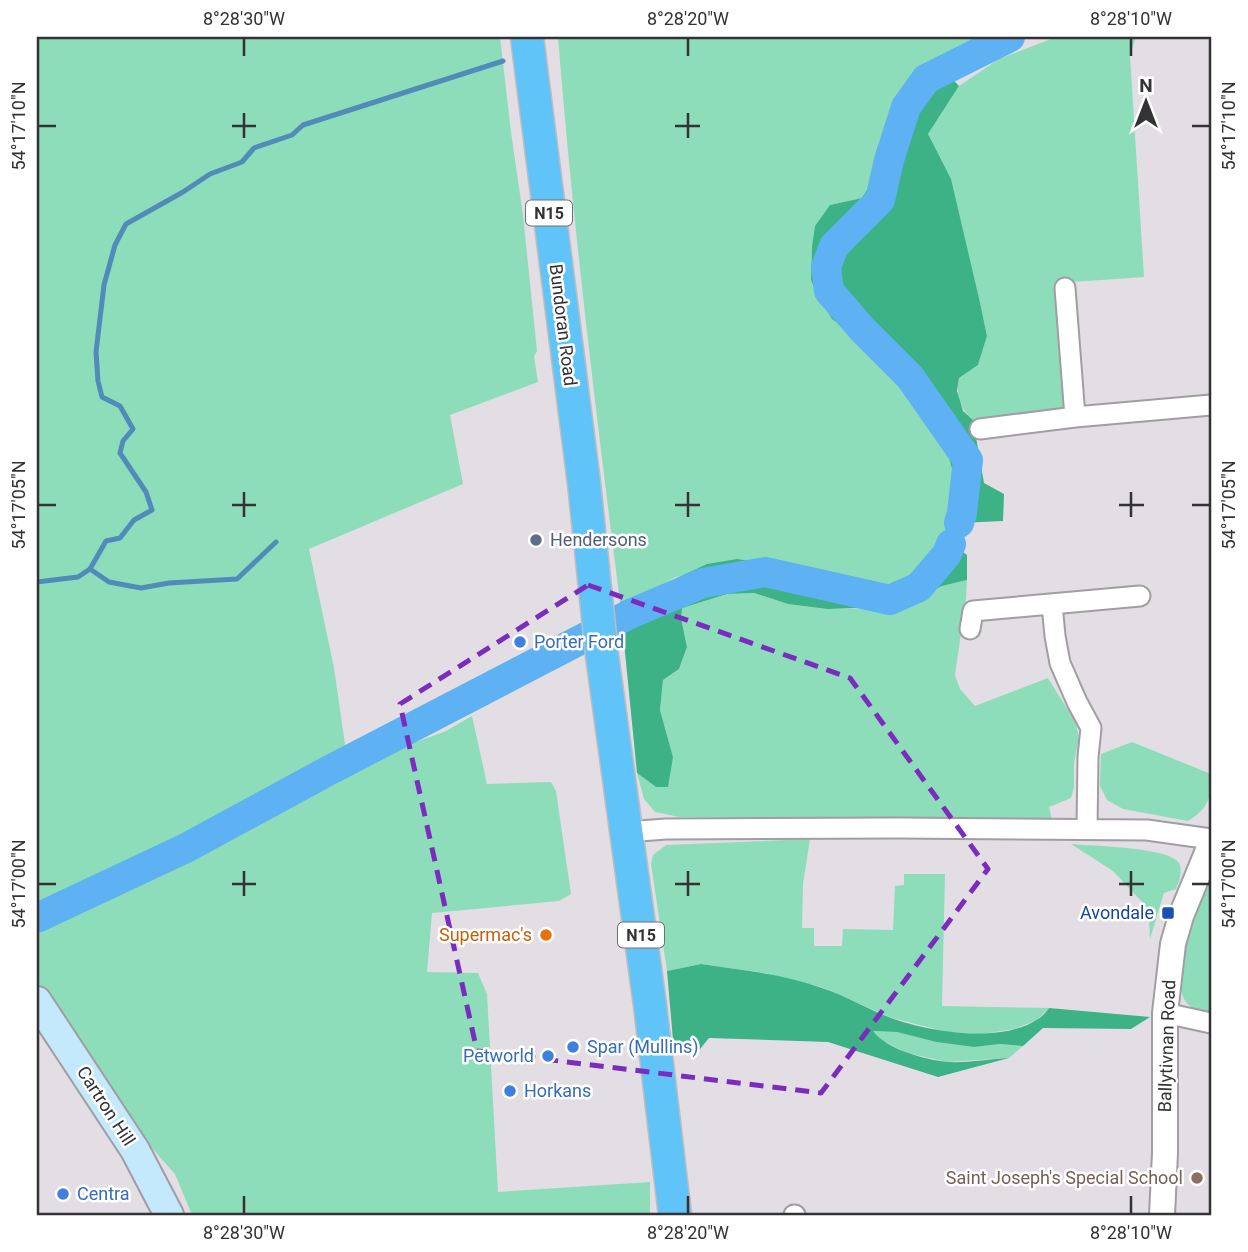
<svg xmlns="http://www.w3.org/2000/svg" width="1248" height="1252" font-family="Roboto,sans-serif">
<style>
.green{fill:#8eddba}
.forest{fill:#3cb286}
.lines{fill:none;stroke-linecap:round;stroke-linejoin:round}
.stream{stroke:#518bb9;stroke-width:5}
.river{stroke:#5eb1f2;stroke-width:30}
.minor-casing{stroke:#a19da2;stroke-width:23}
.tertiary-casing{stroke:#a19da2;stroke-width:28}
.secondary-casing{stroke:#a19da2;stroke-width:32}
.trunk-casing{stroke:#bebdbe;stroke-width:35}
.minor{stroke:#fff;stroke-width:19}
.tertiary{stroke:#fff;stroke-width:24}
.secondary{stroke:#c4e9fd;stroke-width:28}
.trunk{stroke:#60c4f8;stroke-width:32}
.marked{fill:none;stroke:#7b2cbf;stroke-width:5;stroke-dasharray:14 9;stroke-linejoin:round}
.ticks{fill:none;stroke:#333234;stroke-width:2.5}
.service-dot{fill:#5c6f8a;stroke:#fff;stroke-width:2.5}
.shop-dot{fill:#3f7fe0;stroke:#fff;stroke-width:2.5}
.transit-dot{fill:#1a4fb4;stroke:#fff;stroke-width:2.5}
.food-dot{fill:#e8710a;stroke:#fff;stroke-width:2.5}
.education-dot{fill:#8d6e63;stroke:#fff;stroke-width:2.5}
.labels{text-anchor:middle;stroke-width:5;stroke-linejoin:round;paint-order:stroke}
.shield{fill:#fff;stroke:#707071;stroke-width:2}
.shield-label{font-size:16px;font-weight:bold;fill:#333234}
.street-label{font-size:18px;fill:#333234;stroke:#fff}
.service-label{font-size:18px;fill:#4e5e75;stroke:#fff;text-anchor:start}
.shop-label{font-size:18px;fill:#366cbe;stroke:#fff;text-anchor:start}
.transit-label{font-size:18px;fill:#164399;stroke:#fff;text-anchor:end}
.food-label{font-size:18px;fill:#c56008;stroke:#fff;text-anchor:end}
.education-label{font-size:18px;fill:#785e54;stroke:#fff;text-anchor:end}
.neatline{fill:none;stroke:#333234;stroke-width:2.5}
.ticks-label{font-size:18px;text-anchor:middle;fill:#333234}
</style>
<rect width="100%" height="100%" fill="#e2dee4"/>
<path class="green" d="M37,37h463l11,95 12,83 14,136 -3,5 4,26 -88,33 13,69 -154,65 25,119 11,76 -3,13 -162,92 -25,9 -23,12 -14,2 -12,8 -17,5 -27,10 -7,9 -14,6 -4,4z
M558,37h436l-14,5 -31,19 -11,3 -20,19 -30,72 -26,43 -32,7 -18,42 -1,33 5,13 16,26 44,33 61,63 17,61 5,47 -16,29 -20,21 -9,8 -16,5 -15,3h-11l-41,-12 -67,-14 -88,14 -24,13 -32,12c-24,-188 -47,-376 -62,-565z
M1056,37h80l-6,19 14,221 -72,5 13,122 -25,8 -87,8c-14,-13 -17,-23 -14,-42l19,-13 9,-29 -6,-29 -15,-60 -38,-113 31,-48 40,-27z
M967,580l-1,19 -11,76 5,14 15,17 73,-28 28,45 3,15 -5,25v24l-3,11 -22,9 3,13 -373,-3 -24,-5 -11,-13 -7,-26 19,14 17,-30 -13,-47 3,-30 16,-11 8,-22 -6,-29v-10l46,-14 27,-1 34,11 38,5h27l41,-3 16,-2 16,-7 16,-11z
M472,716l15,68 64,-2 5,9 15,103 -12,7 -127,12 -5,59 51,1 9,21 11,198 152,-10v33h-458l-17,-41 -33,-37 -105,-153v-49l6,-9 79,-36 30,-10 22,-16 59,-30 129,-73 82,-29z
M1132,742l79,32c0,24 -2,34 -23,47l-65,-12 -16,-9 -7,-14 1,-32z
M810,839l-7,45 -1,44h12v18h28l1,-17 50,1 2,-44 9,-1v-11h41l-3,132 107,2 -12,12 -23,9 -32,5 -35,-2 -55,-14 -71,-31 -57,-14 -63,-9 -34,7 -16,-107 2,-9 13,-10z
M1071,844c19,2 99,3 108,19 4,8 0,18 -3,26l-12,4 -14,46 -1,-19 -5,-16 -31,-33z
M1211,874v141c-10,-2 -21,-6 -27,-16 -14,-27 16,-99 27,-125z
M872,1031l25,1 39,10 38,5 26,-3 23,2 -14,12 -62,4 -40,-9 -28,-14z"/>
<path class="forest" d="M938,64l21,22 -31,48 23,45 30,128 6,29 -9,29 -19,13 -2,13 6,20 10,9 11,63 20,11 -1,27 -44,2 -5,-47 -17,-61 -61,-63 -44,-33 -16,-26 -5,-13 1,-33 3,-21 15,-21 32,-7 26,-43 30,-72z
M955,546l12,9v25l-25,6 -7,4z
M737,559l27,4 24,21 50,9 16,5 7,10 -34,1 -39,-5 -34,-11 -27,1 -45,14 -1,10 6,29 -8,22 -16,11 -3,30 13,47 -5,30h-12l-19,-14 -17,-171 32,-12 55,-26z
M701,964c40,6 82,10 121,24 24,8 46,21 69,30 39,14 110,26 147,1 4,-2 8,-7 11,-11l101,9 -19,12 -88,-1 -20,18 -23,-2 -26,3 -38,-5 -39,-10 -24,-1c13,18 52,29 75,31 20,1 41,-3 61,-4l-71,19 -110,-35 -119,-4 -13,16 -23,-14 -6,-69z"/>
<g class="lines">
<path class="stream" d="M951,544l8,-21
M90,569l19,13 32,6 28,-5 68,-4 39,-37
M37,582l41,-5 12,-8 16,-28 14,-3 14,-18 18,-10 -6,-18 -26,-39 3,-12 10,-12 -13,-23 -18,-9 -4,-16 -2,-29 8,-67 11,-40 11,-21 57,-32 27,-18 32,-12 12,-14 38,-13 11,-10 200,-64"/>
<path class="river" d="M959,523l3,-10 6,-53 -58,-83 -47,-47 -34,-39 -3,-24 8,-21 46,-46 9,-40 17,-53 20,-28 84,-42
M37,918l149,-70 140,-76 304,-158 73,-31 62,-11 125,28 29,-13 28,-33 4,-10"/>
<defs>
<path id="minor" d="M1065,288l10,129
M980,429l95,-12 136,-12
M1052,604l3,32 5,27 17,39 14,26 -3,29 -1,72
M970,629l3,-18 167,-15
M626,832l40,-3 232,-1 249,2 64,9
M1165,1013l46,10
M794,1215h1"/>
<path id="tertiary" d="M1162,1215l3,-62v-140l8,-69 8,-28 30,-73"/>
<path id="secondary" d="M37,1001l98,149 34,65"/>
<path id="trunk" d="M527,37l57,446 18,172 48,350 25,210"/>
</defs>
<use href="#minor" class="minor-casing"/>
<use href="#tertiary" class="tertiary-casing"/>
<use href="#secondary" class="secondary-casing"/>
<use href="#trunk" class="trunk-casing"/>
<use href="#minor" class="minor"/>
<use href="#tertiary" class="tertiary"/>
<use href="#secondary" class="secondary"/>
<use href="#trunk" class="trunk"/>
</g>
<path class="marked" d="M588,585l262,93 138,191 -167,224 -344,-42 -77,-347z"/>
<path class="ticks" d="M244,38v18M688,38v18M1131,38v18M244,113v25M688,113v25M38,126h18M232,126h24M675,126h25M1192,126h18M244,492v25M688,492v25M1131,492v25M38,505h18M232,505h24M675,505h25M1119,505h25M1192,505h18M244,871v25M688,871v25M1131,871v25M38,884h18M232,884h24M675,884h25M1119,884h25M1192,884h18M244,1196v18M688,1196v18M1131,1196v18"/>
<circle class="service-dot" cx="536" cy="540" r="7"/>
<g class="shop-dot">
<circle cx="520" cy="642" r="7"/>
<circle cx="573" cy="1047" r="7"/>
<circle cx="548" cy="1056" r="7"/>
<circle cx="510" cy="1091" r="7"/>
<circle cx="63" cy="1194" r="7"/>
</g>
<rect class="transit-dot" x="1161" y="906" width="14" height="14" rx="3.5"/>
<circle class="food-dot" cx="546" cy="935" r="7"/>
<circle class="education-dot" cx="1197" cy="1178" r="7"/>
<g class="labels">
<g class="shield">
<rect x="526" y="200.5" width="46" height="25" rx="5"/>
<rect x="618" y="922.5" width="46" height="25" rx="5"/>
</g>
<g class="shield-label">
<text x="549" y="219">N15</text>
<text x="641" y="941">N15</text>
</g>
<g class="street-label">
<text transform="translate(563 325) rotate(83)" y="6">Bundoran Road</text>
<text transform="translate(1167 1046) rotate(-88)" y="6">Ballytivnan Road</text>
<text transform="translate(106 1106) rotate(57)" y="6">Cartron Hill</text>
</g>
<g class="service-label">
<text x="550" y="546">Hendersons</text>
</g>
<g class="shop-label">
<text x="534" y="648">Porter Ford</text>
<text x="587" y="1053">Spar (Mullins)</text>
<text x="534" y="1062" text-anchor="end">Petworld</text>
<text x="524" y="1097">Horkans</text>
<text x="77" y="1200">Centra</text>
</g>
<g class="transit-label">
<text x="1154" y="919">Avondale</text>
</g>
<g class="food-label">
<text x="532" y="941">Supermac's</text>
</g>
<g class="education-label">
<text x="1183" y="1184">Saint Joseph's Special School</text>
</g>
</g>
<rect width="1248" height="1252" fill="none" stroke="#ffffff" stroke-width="77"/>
<g transform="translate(1146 102)" stroke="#ffffff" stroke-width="5" paint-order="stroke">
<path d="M0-5L12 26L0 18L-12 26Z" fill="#333234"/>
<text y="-10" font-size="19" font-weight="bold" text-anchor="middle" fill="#333234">N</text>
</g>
<rect x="38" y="38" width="1172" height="1176" class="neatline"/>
<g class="ticks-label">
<text x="244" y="25">8°28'30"W</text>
<text x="688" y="25">8°28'20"W</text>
<text x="1131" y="25">8°28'10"W</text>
<text transform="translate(19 126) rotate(-90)" y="6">54°17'10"N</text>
<text transform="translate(1229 126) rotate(-90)" y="6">54°17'10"N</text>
<text transform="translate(19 505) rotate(-90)" y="6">54°17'05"N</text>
<text transform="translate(1229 505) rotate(-90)" y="6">54°17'05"N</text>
<text transform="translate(19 884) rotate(-90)" y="6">54°17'00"N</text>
<text transform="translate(1229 884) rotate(-90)" y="6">54°17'00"N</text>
<text x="244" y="1239">8°28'30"W</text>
<text x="688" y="1239">8°28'20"W</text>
<text x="1131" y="1239">8°28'10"W</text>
</g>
</svg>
